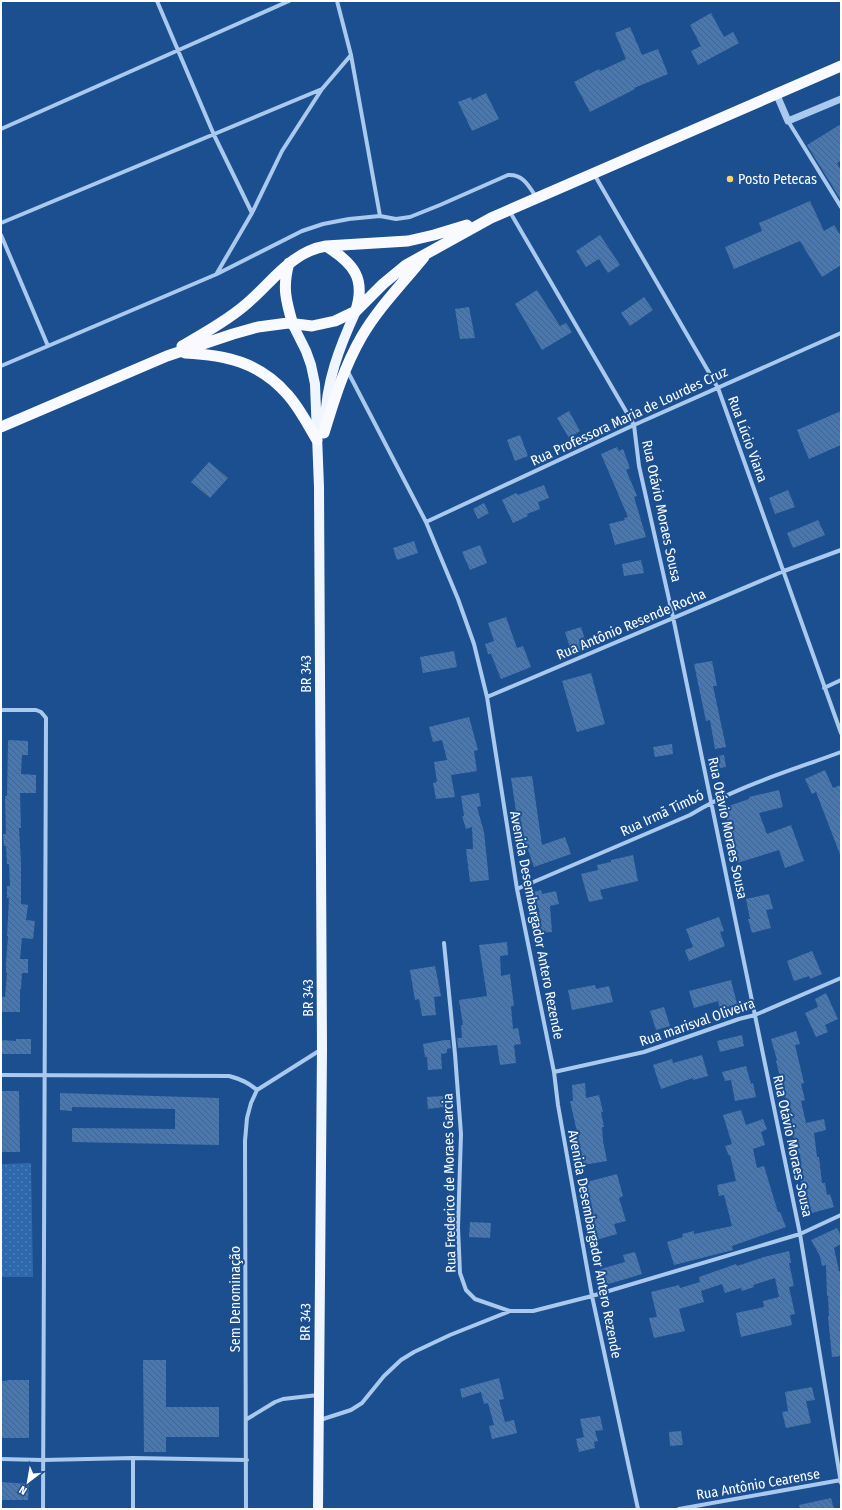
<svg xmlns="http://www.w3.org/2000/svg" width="842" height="1510" font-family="'Fira Sans Condensed',sans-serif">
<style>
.park{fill:url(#park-dots)}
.building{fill:url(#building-back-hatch)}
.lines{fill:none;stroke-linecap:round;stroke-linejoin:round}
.minor{stroke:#a9c9ee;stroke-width:4}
.tertiary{stroke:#a9c9ee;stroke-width:7}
.primary{stroke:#f0f6ff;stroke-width:10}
.trunk{stroke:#f8faff;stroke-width:11}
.poi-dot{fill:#ffd166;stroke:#1b4f8f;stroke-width:1.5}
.labels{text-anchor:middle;stroke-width:4;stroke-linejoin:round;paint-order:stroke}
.poi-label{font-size:14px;fill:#fff;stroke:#1b4f8f;text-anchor:start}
.street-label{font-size:14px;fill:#fff;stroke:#1b4f8f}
</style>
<defs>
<pattern id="park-dots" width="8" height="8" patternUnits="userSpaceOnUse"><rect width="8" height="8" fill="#2e69ad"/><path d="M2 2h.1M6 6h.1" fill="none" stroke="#4d80b9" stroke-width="1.8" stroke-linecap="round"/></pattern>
<pattern id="building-back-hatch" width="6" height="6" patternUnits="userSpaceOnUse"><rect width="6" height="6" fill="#4478b7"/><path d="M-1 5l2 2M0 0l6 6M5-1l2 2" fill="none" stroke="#486282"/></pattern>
</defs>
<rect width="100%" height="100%" fill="#1b4f8f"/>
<path class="park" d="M31,1163l2,114h-32v-113z"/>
<path class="building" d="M711,13l13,24 9,-5 6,11 -41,22 -7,-14 10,-5 -11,-21z
M630,27l12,28 16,-6 10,25 -34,14 1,1 -45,23 -16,-30 25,-13 1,2 26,-12 -11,-26z
M486,93l13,26 -27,12 -14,-29 13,-5 1,3z
M841,124v37l-4,2 4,7v30l-34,-55z
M810,201l14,30 10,-6 7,11v29l-19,12 -22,-36 -66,28 -9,-22 37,-16 -3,-8z
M600,235l20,30 -12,8 -9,-14 -13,8 -10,-16z
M537,290l23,36 6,-3 6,9 -30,18 -27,-46z
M644,297l9,13 -23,16 -9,-13z
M469,307l6,31 -15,1 -5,-30z
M569,411l11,20 -11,7 -12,-20z
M841,411v34l-32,14 -12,-29z
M520,435l8,21 -13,5 -8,-21z
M617,447l2,4 4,-2 7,19 -4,2 11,26 -3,1 12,40 -31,8 -6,-21 16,-4 -1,-2 4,-1 -27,-63z
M209,462l19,16 -18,20 -19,-16z
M544,485l5,13 -11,4 2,7 -13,5 1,2 -15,7 -11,-23 14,-7 2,2z
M788,490l7,17 -20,7 -6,-16z
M484,503l5,10 -11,6 -5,-10z
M818,520l7,15 -32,13 -6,-15z
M414,541l4,12 -21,7 -4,-12z
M480,545l7,18 -17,7 -8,-18z
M641,560l3,13 -20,3 -2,-12z
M506,617l11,31 6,-2 8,21 -30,12 -10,-25h-3l-3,-10 9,-3 -6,-18z
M581,627l7,22 -16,5 -7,-22z
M454,651l3,16 -34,6 -3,-16z
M712,661l5,25h-4l13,61 -11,2 -5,-29 -4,1 -12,-57z
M591,673l14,51 -28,8 -15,-51z
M469,717l9,33 -4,1 3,20 -26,4 4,22 -19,2 -3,-16 4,-1 -3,-20 13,-2 -5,-20 -9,2 -4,-15z
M8,740l20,1v14h-6l-1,19 15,1v18h-16l1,35h-2l2,35v41l7,1 -2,15 9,1 -2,18 -11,-1 -2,21h8v14h-6l-1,16h-1v23h-19v-15h4l2,-24h-1v-10l2,-27h-1l2,-38h-2v-12h3l-1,-22h-2l-1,-18h-2l-1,-12h3l-1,-38h2z
M672,744l1,10 -18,3 -2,-10z
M724,755l2,12 -13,2 -2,-12z
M825,770l8,18 8,-3v72l-25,-65 -4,2 -7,-15z
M532,776l10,69 23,-8 6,17 -37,13 -8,-23 -5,1 -10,-67z
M779,790l4,17 -24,6 8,21 24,-9 13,36 -19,7 -6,-18 -42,13 -4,-15 1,-1 -7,-20 2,-1 -6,-18 26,-9v-2z
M479,793l2,13 -4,1 7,25 5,48 -19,2 -4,-33h7l-1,-22 -6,2 -4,-13h2l-3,-20z
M633,855l5,26 -38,9 3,9 -14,3 -8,-28 17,-4 -1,-5 14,-3v-2z
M541,890l1,4 14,-3 3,13 -9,2 2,26 -12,1 -1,-25 -5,1 -4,-16z
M769,894l4,15 -7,1 5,18 -19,5 -4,-14h2l-4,-20z
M719,917l5,14 -4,1 5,14 -36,15 -4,-11 8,-3 -7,-18z
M507,942l1,13 -8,1 1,20 9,-2 4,32h-3l2,23 5,-1 3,16 -7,1 2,18 -16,2 -3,-20 -39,3 -1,-10h5l-1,-13h2l-4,-25 28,-4 -8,-51z
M812,951l10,23 -12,5 -1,-3 -15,5 -7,-20z
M435,966l6,30 -7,1 2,18 -14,1 -3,-17 -4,1 -5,-30z
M731,980l6,24 -17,5 -2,-8 -24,7 -5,-17z
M595,985l1,4 13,-3 4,16 -41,8 -4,-20z
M826,993l12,26 -13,6 3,7 -12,5 -11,-24 13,-6 -3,-8z
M664,1007l6,19 -14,4 -6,-19z
M796,1031l4,13 -5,1 9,38 -3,1 4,16 -4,1 5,22 18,-4 2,11 -12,3 3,24h2l3,26h3l2,12 3,-1 4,13 -22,6 -9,-29h-2l-1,-11h2l-2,-19h-3l-14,-65h-2l-3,-11 2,-1 -4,-16 1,-1 -6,-21z
M742,1035l2,11 -24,6 -3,-11z
M16,1039h15v15h-30v-14l15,1z
M445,1040h5l1,8 -4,1v4l-6,1 1,15 -14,1 -1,-13h-2l-2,-13z
M702,1055l6,21 -15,4v-2l-32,11 -8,-24 19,-6 1,4z
M746,1066l5,18 2,-1 3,14 -21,4 -4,-21 -6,1 -3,-9z
M585,1083l1,15 13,-3 4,17h-2l3,15h-2l1,14 4,20 -30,5 -5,-33 5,-1 -7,-31h3l-1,-16z
M1,1091h18l1,61h-19z
M60,1093l159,5v47l-147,-3v-14l103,1v-20l-103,-2v4l-12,-1z
M443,1096l1,11 -16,2 -1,-12z
M741,1110l5,15 17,-6 4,10 -6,3 4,13 -12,4 4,19 7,-2 14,46h2l6,15 -54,19 1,4 -59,15 -7,-23 16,-5 -1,-3 12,-3v3l38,-8 -8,-31 -5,1 -2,-11 19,-4 -6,-26 -1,1 -4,-10 7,-2 -9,-29z
M617,1174l6,22 -4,2 7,23 -12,3 3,10 -21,6 -13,-57z
M470,1222l21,1 -1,15 -21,-1z
M837,1228l4,8v8l-7,4 5,23h2v85l-9,1 -4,-41h1l-1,-20h-1l-1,-31 -4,1 -2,-10 -9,-16z
M789,1251l2,12h-2l5,23 -5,1 6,27 -5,1 2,10 -51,12 -5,-24 28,-6 -1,-6 16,-4 -4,-19 -22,7 1,2 -12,4 -1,-3 -16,5 -3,-9 -21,7 3,11 -25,7 6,22 -31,7 -5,-20 8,-1 -6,-25 28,-7 1,3 20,-6 -1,-5 37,-13 1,2 27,-9z
M635,1252l7,22 -40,12 -5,-16 28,-8 -2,-7z
M143,1360h23v47h53v30h-53v15h-22z
M499,1378l5,21 -5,1 6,22 9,-2 3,13 -25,6 -3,-13 5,-1 -6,-22 -4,1 -3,-12 -19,6 -2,-9z
M7,1380h22v58h-28v-57h6z
M812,1387l3,13 -9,1 5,22 -25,5 -4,-16 6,-1 -3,-19z
M600,1416l3,14 -8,1 3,10 -4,1 1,6 -16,4 -3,-13 8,-2 -4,-18z
M681,1431l2,14 -13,1 -1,-14z
M1,1482l28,2 -1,16h-27z
M831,1498l3,11h-34l-1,-4z"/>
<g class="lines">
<path class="minor" d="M157,1l57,134 38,78 -35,60
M337,1l14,54 29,161
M788,121l53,86
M1,129l288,-128
M594,174l124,214 123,345
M510,212l124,213 5,41 34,151 127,617 41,249
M252,213l30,-62 40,-62
M1,223l321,-134 29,-34
M1,235l47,111
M1,366l216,-92 85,-43 21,-7 26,-5 31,-3 16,3 14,-2 30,-12 68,-30c15,-1 21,11 28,22
M347,370l79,152 32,77 16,45 13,53 30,192 37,183 4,33 34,191 46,213
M426,522l208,-97 207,-92
M824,688l17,-8
M487,697l297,-126 57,-21
M1,710h35l5,2 5,6 -3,791
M517,889l173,-74c47,-29 100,-44 151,-63
M444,943l11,111 6,80 -3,94 2,45 6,17 9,9 35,12h23l59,-15 208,-62 41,-19
M554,1072l90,-20 95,-33 16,-4 86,-37
M1,1075l228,1c11,3 19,6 28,14
M247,1419l28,-17 8,-3 35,-4
M320,1420l31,-10 11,-7 22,-27 17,-16 13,-8 36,-17 60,-24
M1,1459l42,1 90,-2 114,2
M133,1509v-51
M246,1509l-1,-368 2,-23 4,-15 6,-13 65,-41
M679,1509l162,-29"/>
<path class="tertiary" d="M776,93l12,28 53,-22"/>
<path class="primary" d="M293,325l13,26 5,14 4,19 4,103 3,562 -4,460
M325,423c1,-41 14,-75 31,-112"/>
<path class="trunk" d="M326,246c27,17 40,32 30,64
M289,263c-7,24 -3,38 4,62
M182,346c21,-12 43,-24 62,-40 27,-22 46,-54 82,-60l82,-5 26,-6 33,-10
M185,353c41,2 74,9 102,41 12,13 21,31 30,46
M1,427l166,-71 66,-22 25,-7 30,-4 24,3 23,-5 21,-10 27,-27 23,-19 85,-47 350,-152
M324,433c10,-33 20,-66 38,-97 17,-29 41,-53 62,-79"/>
</g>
<circle class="poi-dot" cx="730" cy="179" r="4"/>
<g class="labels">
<g class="poi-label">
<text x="738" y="184">Posto Petecas</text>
</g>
<g class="street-label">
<text transform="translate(629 416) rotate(-25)" y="5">Rua Professora Maria de Lourdes Cruz</text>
<text transform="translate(748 439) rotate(70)" y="5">Rua Lúcio Viana</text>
<text transform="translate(662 511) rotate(78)" y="5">Rua Otávio Moraes Sousa</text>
<text transform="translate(631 624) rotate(-23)" y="5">Rua Antônio Resende Rocha</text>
<text transform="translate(306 674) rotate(-90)" y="5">BR 343</text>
<text transform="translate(662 813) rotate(-25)" y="5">Rua Irmã Timbó</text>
<text transform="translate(728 828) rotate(78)" y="5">Rua Otávio Moraes Sousa</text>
<text transform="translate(537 925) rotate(79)" y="5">Avenida Desembargador Antero Rezende</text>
<text transform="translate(308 998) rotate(-90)" y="5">BR 343</text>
<text transform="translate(697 1022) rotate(-19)" y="5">Rua marisval Oliveira</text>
<text transform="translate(793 1146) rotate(78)" y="5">Rua Otávio Moraes Sousa</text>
<text transform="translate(449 1183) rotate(-91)" y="5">Rua Frederico de Moraes Garcia</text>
<text transform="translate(595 1244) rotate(79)" y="5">Avenida Desembargador Antero Rezende</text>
<text transform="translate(235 1299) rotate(-90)" y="5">Sem Denominação</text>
<text transform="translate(305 1322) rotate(-89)" y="5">BR 343</text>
<text transform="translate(758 1484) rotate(-10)" y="5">Rua Antônio Cearense</text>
</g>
</g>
<rect width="842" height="1510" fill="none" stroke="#ffffff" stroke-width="4"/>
<g transform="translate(28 1482) rotate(211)" stroke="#1b4f8f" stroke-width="3" paint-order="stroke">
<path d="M0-3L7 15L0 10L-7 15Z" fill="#ffffff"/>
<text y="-6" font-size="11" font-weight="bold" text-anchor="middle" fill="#ffffff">N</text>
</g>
</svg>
